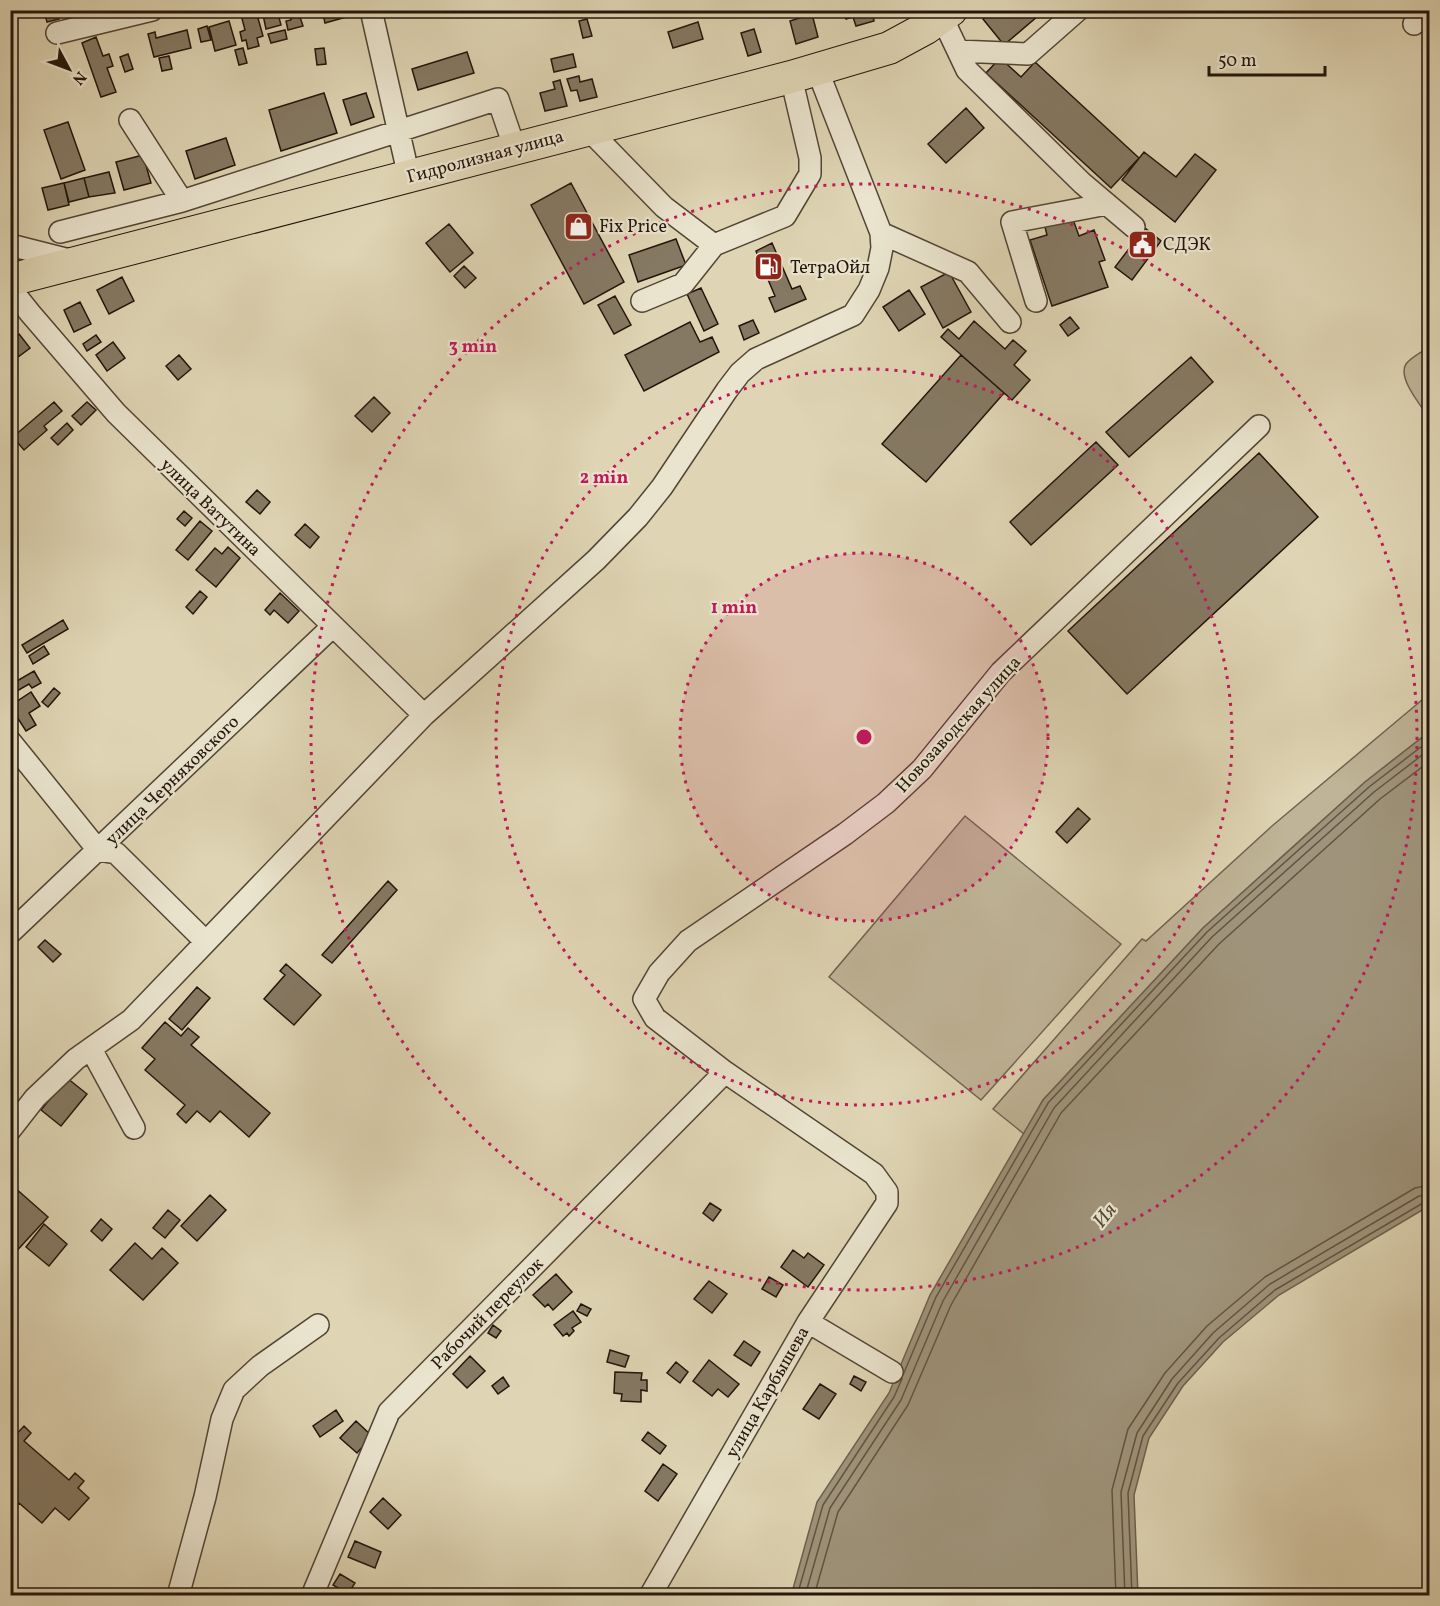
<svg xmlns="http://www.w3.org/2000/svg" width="1440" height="1606" font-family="Vollkorn,serif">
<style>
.green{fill:#bfb497;stroke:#716451;stroke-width:1.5}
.water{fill:#9f947b;stroke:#6d614e;stroke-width:1.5}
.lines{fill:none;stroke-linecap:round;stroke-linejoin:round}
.shore{stroke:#615443;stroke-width:1.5}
.building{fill:#857963;stroke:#23150b;stroke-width:1.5}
.minor-casing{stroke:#524535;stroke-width:24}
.highway-casing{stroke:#23150b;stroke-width:34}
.minor{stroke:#eae4ce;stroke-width:21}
.highway{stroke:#dfd5b4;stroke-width:32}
.ring{fill:none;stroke:#c2185b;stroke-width:3;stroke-dasharray:3 6}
.labels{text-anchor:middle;stroke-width:4.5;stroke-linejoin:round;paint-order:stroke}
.street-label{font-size:18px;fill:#23150b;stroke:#eae4ce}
.poi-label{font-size:18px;fill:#23150b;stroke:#eae4ce;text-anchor:start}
.water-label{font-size:20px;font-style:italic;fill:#554838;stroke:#eae4ce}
.centre{fill:#c2185b;stroke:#eae4ce;stroke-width:3}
.ring-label{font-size:18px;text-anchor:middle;font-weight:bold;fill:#c2185b;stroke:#eae4ce;stroke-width:4.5;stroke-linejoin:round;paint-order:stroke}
</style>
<rect width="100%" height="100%" fill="#dfd5b4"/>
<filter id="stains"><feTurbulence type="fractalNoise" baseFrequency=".00333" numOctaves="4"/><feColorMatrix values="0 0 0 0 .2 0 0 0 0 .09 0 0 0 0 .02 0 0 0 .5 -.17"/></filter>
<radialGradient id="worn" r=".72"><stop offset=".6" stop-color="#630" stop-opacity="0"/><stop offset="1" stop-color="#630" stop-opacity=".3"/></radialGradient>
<path class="green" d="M1429,347v71c-8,-13 -32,-40 -23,-54 5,-7 16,-12 23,-17z
M1429,694v38l-64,50 -162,146 -160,172 -19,34 -31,-25 149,-170 4,2 126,-115z
M965,816l156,128 -140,156 -152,-123z"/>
<path class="water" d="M1429,732v474l-150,89 -56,47 -40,44 -34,52 -15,57 4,100 -347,1 26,-94 72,-109 41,-98 113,-195 160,-172 162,-146z"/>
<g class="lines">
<path class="shore" d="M903,1375l33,-78 112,-194 159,-171 162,-145 61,-47
M797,1596l26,-91 71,-108 8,-18
M805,1596l25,-88 71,-108 42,-99 111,-193 158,-171 162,-145 56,-43
M814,1596l24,-84 70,-107 43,-100 110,-192 158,-169 161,-145 50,-38
M1116,1596l-4,-106 16,-61 37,-56 42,-47 58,-49 150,-89 15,-3
M1125,1596l-4,-104 16,-59 35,-54 41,-46 57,-49 149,-88 11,-2
M1132,1596l-4,-103 15,-57 35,-53 41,-45 56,-48 148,-87 7,-2"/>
</g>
<path class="building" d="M56,10l3,9 -12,3 -3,-11z
M262,10h15l4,15 -15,4z
M289,10h14l2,6 -5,1 3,9 -15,4 -2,-9 5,-1z
M322,10h27l1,6 -25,7z
M844,10h28l2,11 -18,5 -3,-9 -7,2z
M994,10h51l-41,35 -21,-26z
M256,11l7,25 -6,2 2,8 -11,3 -2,-9 -4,1 -2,-9 5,-2 -4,-15z
M812,14l6,23 -22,7 -6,-23z
M587,19l5,17 -9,2 -4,-17z
M229,21l7,24 -21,6 -6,-24z
M698,22l5,17 -30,9 -5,-16z
M207,26l4,14 -10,2 -3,-13z
M754,29l7,23 -13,4 -7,-23z
M187,30l4,18 -37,9 -6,-23 7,-2 1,6z
M285,30l2,9 -16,4 -3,-9z
M96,37l7,19 6,-2 4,12 -6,2 9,24 -15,5 -19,-54z
M243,48l4,15 -8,2 -4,-15z
M324,48l2,16 -9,1 -2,-16z
M467,52l7,21 -56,17 -6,-21z
M128,54l5,15 -8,3 -5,-15z
M573,54l3,13 -22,5 -3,-13z
M169,56l3,13 -10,2 -3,-13z
M1000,58l21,19 14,-15 104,96 -28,30 -125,-115z
M579,76l1,6 12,-3 5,18 -17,4 -3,-11 -6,1 -4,-12z
M560,80l7,26 -22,5 -5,-18 15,-4 -2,-7z
M324,93l13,40 -56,18 -12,-41z
M366,93l8,24 -23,8 -8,-25z
M966,108l18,20 -38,35 -18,-19z
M68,122l17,48 -24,9 -17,-49z
M226,138l9,27 -40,14 -9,-28z
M1144,152l32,25 19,-23 21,16 -41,52 -53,-42z
M143,155l8,28 -27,7 -8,-28z
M109,172l6,21 -26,4 -5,-19z
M84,178l5,19 -20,5 -5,-19z
M64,183l5,22 -21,5 -6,-22z
M571,183l53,99 -40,22 -53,-99z
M1071,214l8,22 15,-6 11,30 -6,2 9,25 -56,19 -22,-66 17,-5 -3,-12z
M449,224l24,29 -23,19 -24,-29z
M1145,228l16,13 -29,39 -17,-13z
M676,239l10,26 -48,17 -9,-27z
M772,243l20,46 8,-3 6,13 -31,13 -6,-14 6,-2 -19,-45z
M464,266l12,12 -11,10 -11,-12z
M949,272l22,40 -28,16 -22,-41z
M122,277l12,24 -25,13 -12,-24z
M701,288l17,36 -14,7 -17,-37z
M909,290l16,24 -26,17 -16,-24z
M615,296l16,29 -17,9 -16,-29z
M80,302l11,22 -17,8 -10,-22z
M1070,317l9,11 -11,8 -8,-11z
M753,320l6,13 -15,7 -5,-14z
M974,321l31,28 8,-9 13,11 -12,14 16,15 -18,20 -71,-63 7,-8 11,10z
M690,322l10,20 12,-5 7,15 -75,39 -19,-36z
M19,334l11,14 -20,15v-22z
M96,335l5,7 -14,9 -4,-7z
M113,342l12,16 -18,13 -11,-16z
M179,355l12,14 -13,11 -12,-14z
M961,355l43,38 -78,89 -44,-38z
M1191,357l22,25 -84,75 -23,-25z
M374,397l16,16 -18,19 -17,-16z
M54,402l8,9 -18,15 3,4 -23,20 -11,-13z
M87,402l9,8 -15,15 -9,-9z
M67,423l6,7 -15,15 -7,-7z
M1096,442l22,23 -87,80 -21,-23z
M1259,453l59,64 -191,177 -59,-63z
M257,490l13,12 -10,12 -14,-12z
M184,511l8,7 -7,8 -8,-7z
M200,521l12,10 -24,29 -12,-10z
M305,524l14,13 -9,11 -15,-13z
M228,547l12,11 -24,29 -20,-17 19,-22 7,6z
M200,591l7,6 -14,17 -7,-7z
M280,593l19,18 -11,12 -14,-13 -4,5 -5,-5z
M63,620l5,9 -41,24 -5,-8z
M44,646l5,8 -16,10 -4,-8z
M34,671l7,12 -9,5 -3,-4 -19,11v-10z
M54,688l6,5 -12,14 -6,-5z
M31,692l9,14 -11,7 7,12 -10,6 -16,-25z
M1078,808l12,11 -23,24 -11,-11z
M388,881l9,9 -65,73 -10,-8z
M45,940l16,14 -8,8 -15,-15z
M286,964l35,31 -27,30 -30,-26 21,-24 -5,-4z
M197,987l13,11 -28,32 -13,-11z
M165,1022l16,14 7,-8 11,9 -8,8 79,68 -21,24 -29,-26 -10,11 -13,-11 -11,12 -9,-9 8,-9 -40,-35 10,-11 -13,-11z
M67,1078l20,16 -26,32 -20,-16z
M14,1187l34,30 -38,41v-67z
M210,1195l16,15 -29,31 -16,-15z
M710,1203l11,7 -8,11 -10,-8z
M168,1210l12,10 -15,18 -12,-10z
M101,1219l11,10 -10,12 -11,-10z
M44,1224l23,20 -18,22 -23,-19z
M135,1243l17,16 10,-11 16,15 -35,37 -33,-30z
M793,1250l11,8 4,-5 16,12 -16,22 -27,-20z
M556,1274l16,18 -19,18 -5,-6 -3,3 -12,-12z
M769,1277l14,8 -7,12 -14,-8z
M709,1281l18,13 -15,19 -18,-14z
M581,1304l10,5 -4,7 -10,-5z
M573,1311l8,11 -9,6 2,3 -5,5 -2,-3 -4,3 -9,-11z
M493,1325l8,6 -5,7 -8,-5z
M744,1341l16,11 -9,14 -17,-11z
M610,1350l19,6 -4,11 -18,-5z
M470,1356l15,15 -18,17 -14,-14z
M709,1360l30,24 -11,13 -10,-8 -6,7 -19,-15z
M676,1362l12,10 -8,11 -13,-10z
M615,1372l27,1 -1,7h6v11l-6,-1v12l-20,-1 1,-7 -8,-1z
M854,1376l12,6 -5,9 -11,-7z
M503,1377l6,9 -11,8 -6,-8z
M820,1384l16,10 -17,25 -16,-10z
M336,1410l7,11 -23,16 -7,-11z
M356,1421l16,15 -15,17 -17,-15z
M24,1426l7,7 -7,8 45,39 6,-7 9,8 -6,7 11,10 -20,22 -14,-12 -13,15 -23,-20 -7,8 -2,-2v-68z
M648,1432l18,14 -6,8 -18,-14z
M663,1464l14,10 -19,27 -13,-10z
M383,1498l18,17 -13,14 -18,-17z
M355,1541l26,11 -6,16 -27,-11z
M340,1574l15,9 -7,11 -15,-9z"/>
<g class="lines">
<defs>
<path id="minor" d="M371,10l38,167
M944,16l4,14 19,40 115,113 52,44
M1414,24l13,-14
M57,33l95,-23
M958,51l70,3 50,-44
M130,120l52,81
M588,129l76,78 50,38 71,-29 25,-42v-16l-19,-81
M60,232l122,-31 316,-102 17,50
M881,233l87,39 42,50
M10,245l63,16
M10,288l20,25 86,100 308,302
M642,301l41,-17 31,-39
M1036,301l-24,-79 95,-18
M10,741l88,109
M98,850l18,3 89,88
M10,933l323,-307
M91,1049l43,79
M10,1130l25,-32 41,-39 55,-39 293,-305 172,-155 42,-43 24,-30 65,-97 13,-17 16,-14 97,-44 16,-25 9,-22 4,-20 -1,-15 -64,-164
M808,1322l84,50
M178,1596l27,-99 17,-78 12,-29 26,-24 58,-41
M312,1596l77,-184 336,-340
M650,1596l158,-274 79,-119v-11l-13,-18 -149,-102 -70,-54 -11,-19 15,-26 29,-32 157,-107 41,-31 36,-34 79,-97 258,-246"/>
<path id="highway" d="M10,280l781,-203 98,-29 37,-20 25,-18"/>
</defs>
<use href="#minor" class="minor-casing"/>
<use href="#highway" class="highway-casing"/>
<use href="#minor" class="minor"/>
<use href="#highway" class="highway"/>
</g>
<circle cx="864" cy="737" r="184" fill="#c2185b" fill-opacity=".12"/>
<g class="ring">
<circle cx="864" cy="737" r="184"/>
<circle cx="864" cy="737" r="368"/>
<circle cx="864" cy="737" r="553"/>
</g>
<defs>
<symbol id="shop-square" viewBox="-11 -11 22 22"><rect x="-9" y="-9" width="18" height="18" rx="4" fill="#8f2418" stroke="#eae4ce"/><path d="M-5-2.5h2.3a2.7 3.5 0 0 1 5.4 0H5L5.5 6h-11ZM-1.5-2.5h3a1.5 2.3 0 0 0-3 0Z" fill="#fff"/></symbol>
<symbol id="civic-square" viewBox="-11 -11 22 22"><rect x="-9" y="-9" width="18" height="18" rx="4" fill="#8f2418" stroke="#eae4ce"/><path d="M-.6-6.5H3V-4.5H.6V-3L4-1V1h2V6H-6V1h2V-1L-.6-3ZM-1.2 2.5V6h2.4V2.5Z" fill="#fff"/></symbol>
<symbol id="fuel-square" viewBox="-11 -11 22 22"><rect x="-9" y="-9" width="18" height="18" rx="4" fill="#8f2418" stroke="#eae4ce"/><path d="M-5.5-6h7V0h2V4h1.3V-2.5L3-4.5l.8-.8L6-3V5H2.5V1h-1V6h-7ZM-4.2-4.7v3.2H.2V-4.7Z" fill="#fff"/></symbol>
</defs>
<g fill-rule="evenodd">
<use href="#shop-square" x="562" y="210" width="33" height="33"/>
<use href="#civic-square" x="1126" y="228" width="33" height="33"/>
<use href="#fuel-square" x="752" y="250" width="33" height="33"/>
</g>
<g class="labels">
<g class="street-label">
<text transform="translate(485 156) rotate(-15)" y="6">Гидролизная улица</text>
<text transform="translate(211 507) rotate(44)" y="6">улица Ватутина</text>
<text transform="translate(958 724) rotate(-48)" y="6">Новозаводская улица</text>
<text transform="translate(172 780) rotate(-44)" y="6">улица Черняховского</text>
<text transform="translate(487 1313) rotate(-45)" y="6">Рабочий переулок</text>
<text transform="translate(767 1392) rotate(-60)" y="6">улица Карбышева</text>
</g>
<g class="poi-label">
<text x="599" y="232">Fix Price</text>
<text x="1163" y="250">СДЭК</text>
<text x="790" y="273">ТетраОйл</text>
</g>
<g class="water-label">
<text transform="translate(1104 1215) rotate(-51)" y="7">Ия</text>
</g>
</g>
<circle cx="864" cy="737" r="9" class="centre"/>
<g class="ring-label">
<text x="473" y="352">3 min</text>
<text x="604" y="483">2 min</text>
<text x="734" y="613">1 min</text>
</g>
<rect width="1440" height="1606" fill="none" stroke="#dfd5b4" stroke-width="36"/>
<rect x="12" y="12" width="1416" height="1582" fill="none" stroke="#23150b" stroke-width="3"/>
<rect x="18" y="18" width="1404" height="1570" fill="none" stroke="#23150b" stroke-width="1.5"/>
<g transform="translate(69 69) rotate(131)" stroke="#eae4ce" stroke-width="4.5" paint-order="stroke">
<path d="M0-4.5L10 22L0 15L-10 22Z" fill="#23150b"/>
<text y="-9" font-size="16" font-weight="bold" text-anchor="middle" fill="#23150b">N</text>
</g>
<path d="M1209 66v9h116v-9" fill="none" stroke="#23150b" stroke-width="3"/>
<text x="1218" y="66" font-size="18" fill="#23150b" stroke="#eae4ce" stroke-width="4.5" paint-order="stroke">50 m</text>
<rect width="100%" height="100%" filter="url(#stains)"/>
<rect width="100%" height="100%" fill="url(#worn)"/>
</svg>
